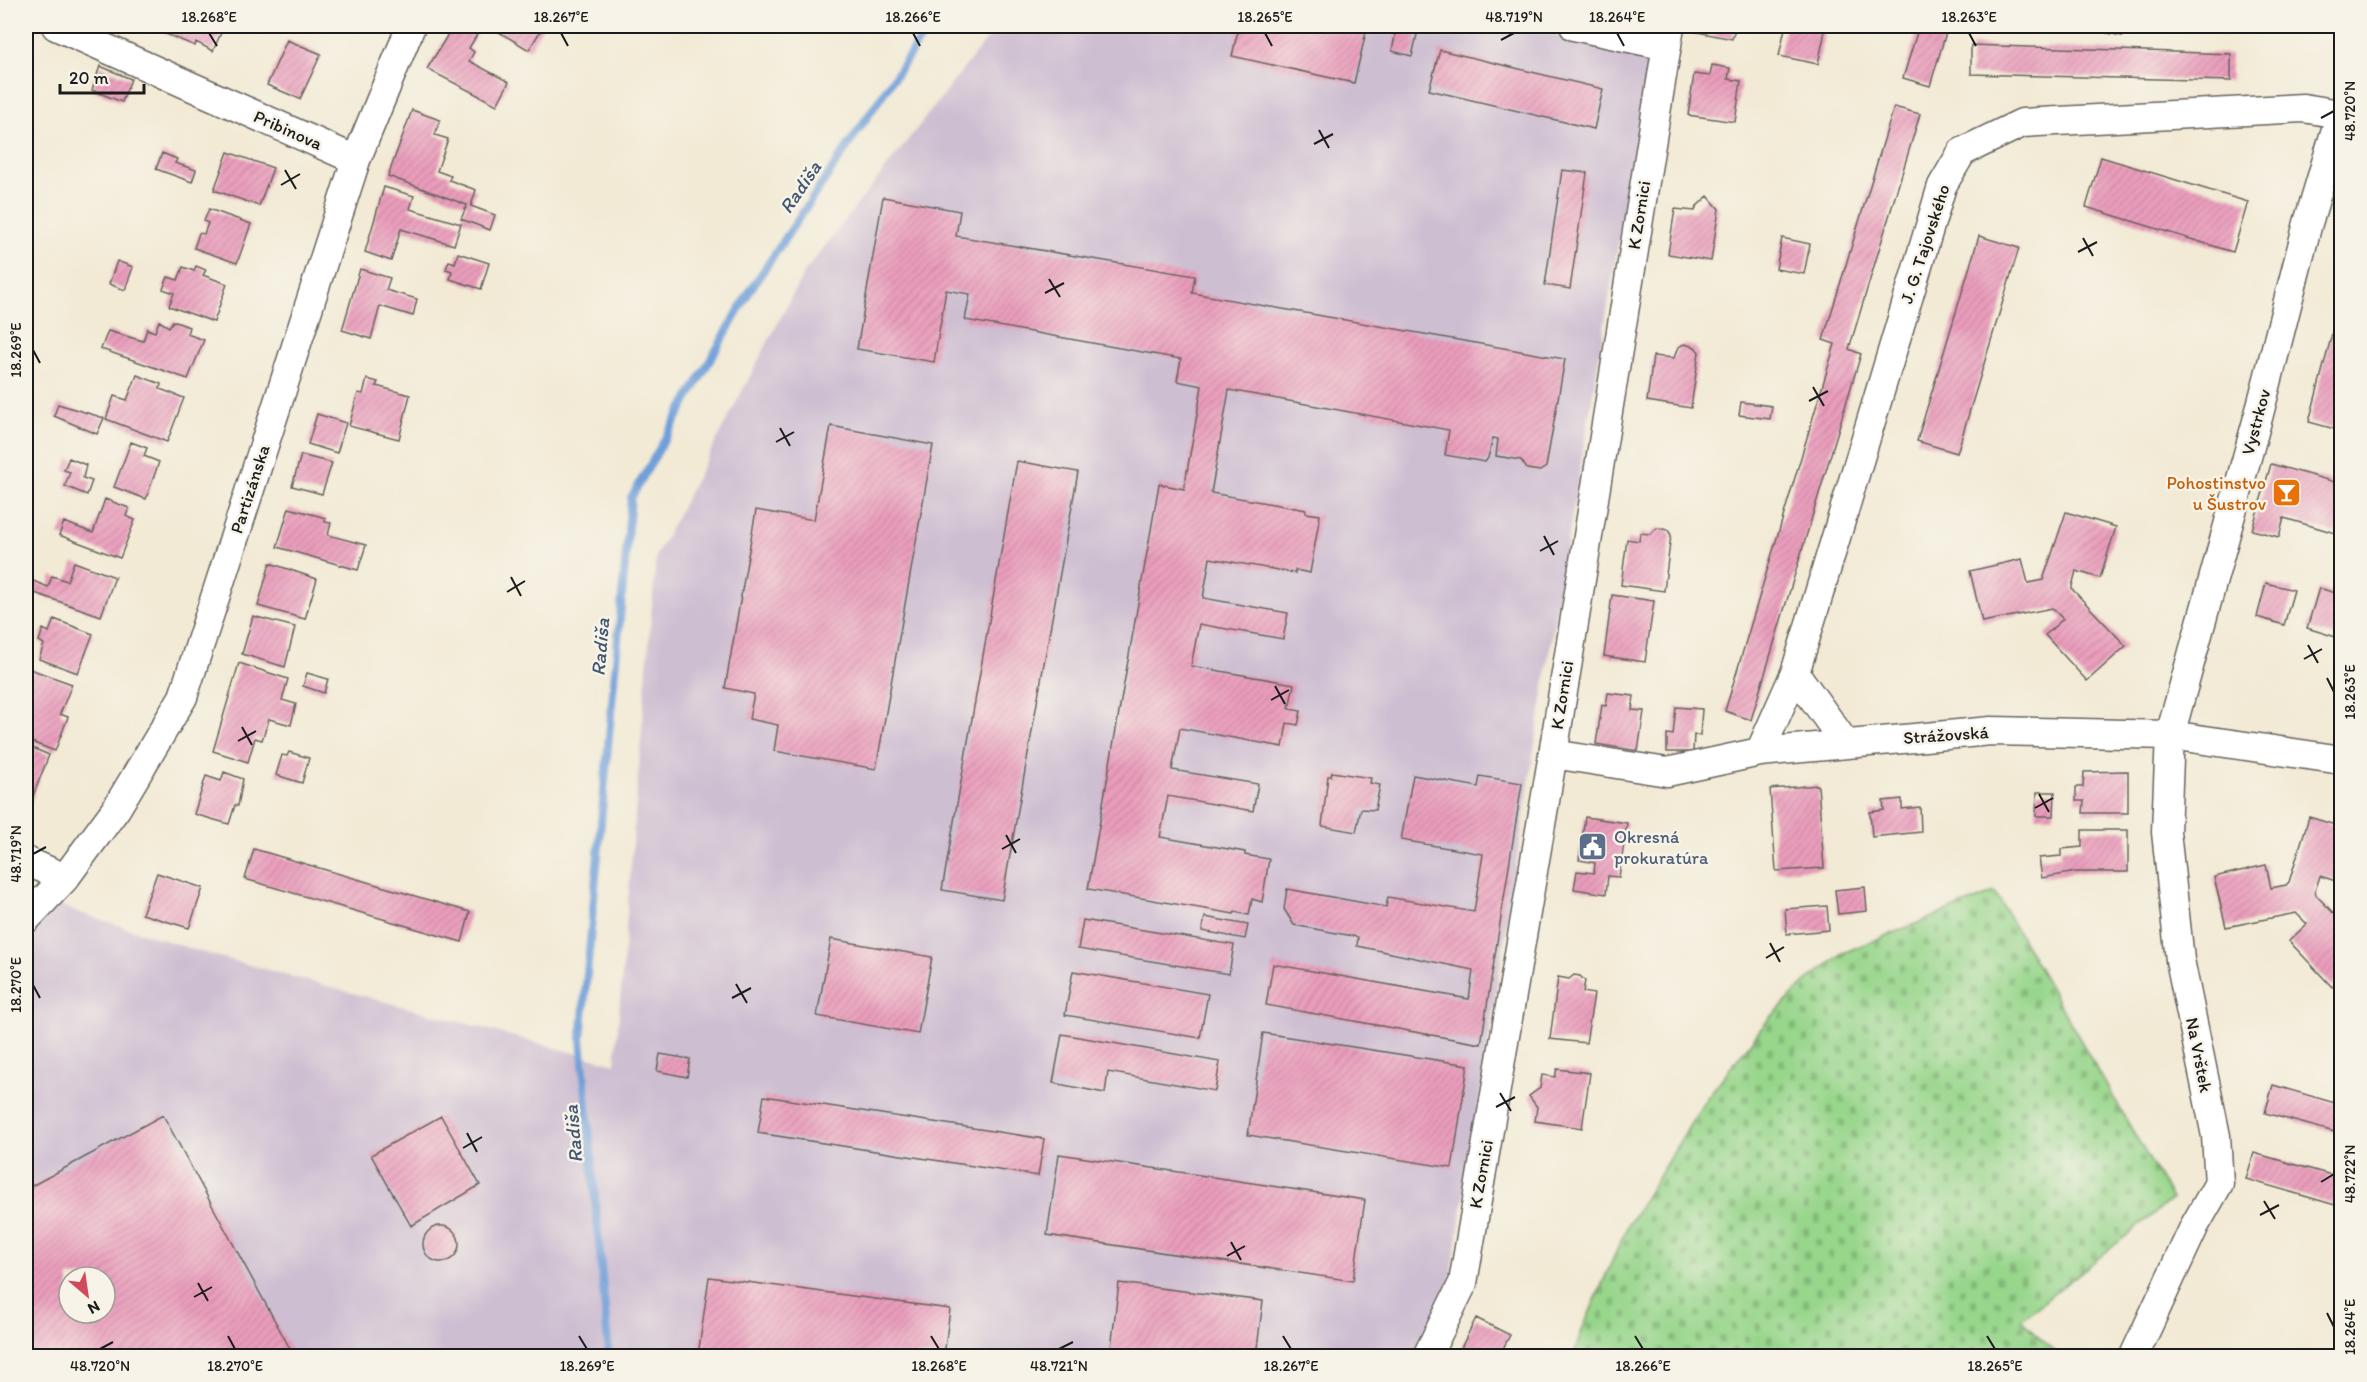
<svg xmlns="http://www.w3.org/2000/svg" width="2367" height="1382" font-family="Itim,sans-serif">
<style>
.industrial{fill:#cebed1;fill-rule:evenodd}
.cemetery{fill:url(#cemetery-stones);stroke:#5a7954;stroke-width:1.5}
.lines{fill:none;stroke-linecap:round;stroke-linejoin:round}
.stream{stroke:#709fd9;stroke-width:8}
.building{fill:url(#building-hatch);fill-rule:evenodd}
.minor-casing{stroke:#67645d;stroke-width:31}
.minor{stroke:#fff;stroke-width:28}
.ticks{fill:none;stroke:#1c1c1c;stroke-width:2}
.labels{text-anchor:middle;stroke-width:5;stroke-linejoin:round;paint-order:stroke}
.street-label{font-size:18px;fill:#1c1c1c;stroke:#f7f3e8}
.food-label{font-size:18px;fill:#c56008;stroke:#f7f3e8;text-anchor:end}
.service-label{font-size:18px;fill:#4e5e75;stroke:#f7f3e8;text-anchor:start}
.water-label{font-size:20px;font-style:italic;fill:#425771;stroke:#f7f3e8}
.neatline{fill:none;stroke:#1c1c1c;stroke-width:2}
.ticks-label{font-size:15px;text-anchor:middle;fill:#1c1c1c}
</style>
<defs>
<pattern id="cemetery-stones" width="16" height="16" patternUnits="userSpaceOnUse" patternTransform="scale(1.5)"><rect width="16" height="16" fill="#97d68b"/><path d="M2 7V4a2 2 0 0 1 4 0v3zM10 15v-3a2 2 0 0 1 4 0v3z" fill="#82b777"/></pattern>
<pattern id="building-hatch" width="6" height="6" patternUnits="userSpaceOnUse" patternTransform="scale(1.5)"><rect width="6" height="6" fill="#ea9dbc"/><path d="M-1 1l2-2M0 6l6-6M5 7l2-2" fill="none" stroke="#c887a1"/></pattern>
</defs>
<rect width="100%" height="100%" fill="#f7f3e8"/>
<filter id="ink" filterUnits="userSpaceOnUse"><feTurbulence type="fractalNoise" baseFrequency=".0167" numOctaves="2"/><feDisplacementMap in="SourceGraphic" scale="12" xChannelSelector="R" yChannelSelector="G"/><feConvolveMatrix kernelMatrix="1 2 1 2 8 2 1 2 1" color-interpolation-filters="sRGB"/></filter>
<filter id="wash" filterUnits="userSpaceOnUse"><feTurbulence type="fractalNoise" baseFrequency=".008" numOctaves="4" result="noise"/><feDisplacementMap in="SourceGraphic" scale="24" xChannelSelector="R" yChannelSelector="G"/><feGaussianBlur stdDeviation="1.35" result="paint"/><feColorMatrix in="noise" values="0 0 0 0 0 0 0 0 0 0 0 0 0 0 0 0 0 1.4 0 .05"/><feComposite in="paint" operator="in"/></filter>
<g filter="url(#wash)">
<rect width="100%" height="100%" fill="#f2ead5"/>
<path class="industrial" d="M997,26h513l141,25 -96,565 -109,695 -29,45h-1391v-466l48,21 127,41 414,112 41,-508 148,-283zM69,1277h36v36h-36z"/>
<path class="cemetery" d="M1995,892l177,307 -151,121 39,36h-487l9,-26 45,-103 79,-128 62,-79 37,-37 38,-30z"/>
<g class="lines">
<path class="stream" d="M609,1356l-28,-317 50,-541 120,-209 178,-263"/>
</g>
<g id="blocks">
<path class="building" d="M167,26h57l-11,25 -17,-9 -1,4 -31,-13z
M453,26h16l10,5 -10,17 5,4 -5,9 40,21 -12,23 -70,-36z
M489,26h48l5,2 -13,22z
M1239,26h96l31,6 -12,51 -122,-27z
M1397,26h22l-7,30 -20,-5z
M1698,26h38l-4,13 -35,-7z
M1778,26h45l1,10 -6,28 -39,-8 6,-28z
M1919,26h29l-18,60 -27,-8z
M2098,26h27l-2,10 -26,-5z
M287,40l34,14 -21,45 -33,-14z
M1971,45l260,9v27l-260,-7z
M1440,50l163,39 -9,40 -165,-39z
M1712,65l18,3 -2,11 13,2 -6,41 -47,-7 6,-41 16,2z
M100,66l31,13 -9,23 -30,-12z
M1894,107l26,7 -71,235 12,5 -110,366 -26,-9 110,-367 -12,-4z
M412,110l28,10 -5,15 13,4 -11,32 14,5 -2,4 27,10 -5,16 24,9 -5,15 -29,-11 6,-14 -79,-29z
M228,152l45,16 -14,38 -45,-16z
M162,153l15,6 -2,4 21,7 -4,12 -36,-13z
M2101,157l147,45 -15,50 -147,-45z
M1562,170l25,3 -17,116 -25,-4z
M384,187l30,9 -4,13 51,15 -7,21 -53,-16 -10,32 -26,-9z
M1708,196l11,13 -8,52 -43,-7 7,-45 20,2 1,-4z
M883,197l77,14 -4,25 239,40 -3,17 373,66 -19,108 -6,4 -13,-2 -6,-9 -25,-4 2,-17 -5,-1 -5,20 -3,4 -40,-7 4,-25 -220,-40 -18,103 95,17v3l14,2 -10,58 -15,-3v3l-85,-15 -7,40 85,15 -5,26 -84,-15 -8,42 103,18 -5,25 12,2 -3,14 -11,-2 -4,24 -103,-19 -8,42 86,14 -5,27 -85,-15 -8,41 85,15v3l24,4 -7,43 -10,-3 -3,16 -14,-3 -1,2 -146,-25 71,-405 25,5 18,-103 -25,-5 4,-22 -216,-39 5,-26 -24,-4 -12,72 -77,-13z
M209,209l42,15 -14,39 -43,-15 5,-15 5,1 4,-11 -4,-2z
M1979,236l40,12 -62,205 -40,-12z
M1782,238l28,6 -6,30 -28,-5z
M458,253l31,10 -8,26 -31,-10 2,-8 -6,-2 3,-8 6,2z
M117,261l16,6 -8,23 -16,-6z
M196,266l10,4 -3,5 24,9 -13,38 -45,-16 5,-13 -11,-4 5,-12 10,3 5,-13 11,4z
M360,269l30,9 -4,12 31,9 -4,17 -33,-10 -9,33 -29,-9z
M2341,299h1v132l-33,-9z
M159,321l10,6 4,-6 16,6 -2,7 17,6 -16,39 -87,-30 7,-18 35,10 4,-12 8,3z
M1684,344l11,3 4,5 -8,56 -44,-7 6,-45 21,2 4,-11z
M137,375l24,9 -1,5 24,9 -17,44 -61,-23 8,-23 13,4z
M367,379l11,3 -2,4 34,9 -11,44 -50,-13 9,-33 5,1z
M1741,402l31,4 -2,13 -31,-4z
M58,404l46,14 -7,16 -43,-18z
M317,414l29,9 -9,30 -29,-9z
M831,426l102,19 -57,324 -102,-18 4,-26 -29,-6 5,-25 -29,-6 31,-178 58,10z
M131,442l16,6 -3,8 15,6 -13,37 -32,-12z
M301,455l31,8 -10,31 -30,-8z
M69,458l17,7 -3,13 9,3 -5,14 -22,-9 5,-14 -6,-2z
M1017,461l61,11 -76,428 -60,-10z
M2271,464l71,20v51l-58,-17 -5,19 -27,-7z
M105,499l24,9 -3,8 9,4 -15,38 -61,-23 5,-13 29,11z
M289,508l37,10 -1,4 6,1 -3,12 38,10 -8,25 -81,-23z
M2066,512l50,15 -16,51 -24,-7 -4,15v3l54,57 -39,35 -42,-46 18,-16 -11,-11 -70,14 -12,-51 52,-12 6,24 15,-3z
M1657,528l11,2 3,5 -7,56 -43,-6 6,-46 12,2 1,-8 10,1z
M74,562l41,15 -14,39 -75,-26v-12l22,9 4,-11 15,5z
M270,563l47,16 -12,40 -47,-13z
M2266,583l28,7 -10,35 -27,-8z
M2319,588l23,7v44l-35,-11z
M1612,595l42,6 -9,61 -41,-6z
M253,616l42,11 -10,40 -43,-13z
M54,619l39,15 -15,39 -39,-14 5,-15 -5,-3 4,-12 6,3z
M239,663l49,16 -6,21 14,4 -5,21 -22,-6 -7,21 -7,-2 -7,24 -35,-11z
M27,668l45,16 -12,30 8,3 -13,34 -29,-11z
M307,673l21,6 -4,14 -21,-7z
M1608,693l26,3 -2,14 12,1 -6,40 -42,-7 6,-39 4,1z
M1676,707l26,2 -2,27 -6,-1 -1,17h-26v-18l6,1z
M26,745l23,10 -23,59z
M289,752l20,6 -7,25 -26,-8 6,-20 5,1z
M2128,771v42h-45l1,-12h-8v-14h7l1,-15z
M224,772l19,7 -5,27 -3,-1 -6,19 -35,-10 12,-38 15,5z
M1332,772l39,6 -1,5 10,2 -5,25 -14,-1 -5,23 -34,-6 6,-50h3z
M1413,775l65,12 2,-11 42,7 -41,261 -215,-39 7,-41 196,35 4,-29 -116,-24 1,-9 -64,-12 -10,-16 3,-20 99,18 2,-10 86,15 9,-58 -82,-14z
M1818,785l6,83 -48,3 -6,-82z
M2037,792h18l-1,24h-18z
M1902,799v10l18,-2 1,25 -49,5 -2,-25 14,-2 -1,-9z
M1585,817l42,6 -8,54 -11,-1 -2,18 -32,-5 3,-18 17,2 1,-10 -16,-3z
M2309,817l33,10v56l-22,-7 -5,15 1,4 26,27v56l-10,9 -43,-46 18,-17 -11,-11 -70,14 -12,-50 52,-12 5,23 15,-3 3,-3z
M2082,830h46v42h-52l-34,6 -3,-20 22,-2v-7l21,-2z
M254,849l216,63 -8,30 -217,-63z
M157,873l46,15 -14,40 -47,-14z
M1865,887l2,24 -29,3 -3,-24z
M1827,906l2,24 -42,4 -2,-25z
M1205,917l43,8 -3,14 -43,-8z
M1083,920l151,25 -5,29 -151,-25z
M831,939l101,18 -14,77 -101,-18z
M1073,971l135,23 -8,44 -135,-23z
M1574,975l6,1 5,5 -2,11 11,2 -8,49 -36,-4 8,-62 11,2z
M1263,1033l205,32 -16,103 -204,-33z
M1062,1034l158,28 -5,29 -107,-19 -3,21 -52,-10z
M660,1054l30,5 -3,18 -30,-6z
M1557,1069l33,4 -8,55 -47,-7 2,-14 -8,-11 11,-8 2,-13 13,2z
M2273,1085l69,20v29l-77,-21z
M764,1096l280,43 -6,37 -280,-43z
M163,1115l131,241h-268v-167zM69,1277h36v36h-36z
M441,1116l39,69 -69,41 -40,-71z
M2254,1153l88,25v29l-96,-28z
M1059,1154l306,46 -12,81 -306,-46z
M423 1244a18 18 0 1 1 36 0a18 18 0 1 1-36 0Z
M709,1277l241,32 -6,47h-246z
M1119,1283l144,18 -7,55h-146z
M1476,1318l34,17 -11,21h-42z"/>
</g>
</g>
<g filter="url(#ink)">
<use href="#blocks" fill-opacity="0" stroke="#67645d" stroke-width="1.5"/>
<g class="lines">
<defs>
<path id="minor" d="M56,26l300,134
M1574,26l93,20
M1795,673l50,70
M1760,752l35,-79 147,-487 20,-34 60,-29 281,-15 37,6
M1553,754l114,18 93,-20 231,-21 179,4 172,25
M26,861l39,17
M26,919l39,-41 51,-69 67,-112 173,-537 55,-134
M1427,1356l36,-73 90,-529 117,-728
M2134,1356l61,-131 24,-42 -3,-47 -36,-176 -14,-128 4,-97 89,-321 49,-191 34,-114"/>
</defs>
<use href="#minor" class="minor-casing"/>
<use href="#minor" class="minor"/>
</g>
</g>
<path class="ticks" d="M209,33l8,13M561,33l7,13M913,33l7,13M1265,33l7,13M1617,33l7,13M1969,33l7,13M1501,40l13,-7M2321,118l13,-7M1319,130l10,18M1314,144l19,-10M285,170l11,19M281,185l19,-11M2083,238l10,18M2078,252l19,-10M1049,279l11,18M1045,293l19,-10M33,350l7,13M1813,387l11,19M1809,401l19,-10M780,428l10,18M776,442l18,-10M1544,536l10,19M1540,551l18,-10M511,577l10,19M507,592l18,-11M2308,645l10,18M2304,659l18,-10M2327,678l7,14M1275,686l10,18M1271,700l18,-10M242,727l10,18M238,741l18,-10M2039,794l10,18M2035,808l18,-10M1006,835l10,18M1002,849l18,-10M33,854l13,-7M1770,943l10,19M1766,958l18,-11M736,984l11,19M33,985l7,13M732,998l19,-10M1500,1093l11,18M1496,1107l19,-10M467,1133l10,19M463,1148l19,-11M2321,1182l13,-8M2264,1201l11,18M2260,1215l19,-10M1231,1242l10,18M1227,1256l18,-10M198,1283l10,18M194,1297l18,-10M2327,1313l7,14M228,1336l7,13M579,1336l8,13M931,1336l8,13M1283,1336l8,13M1635,1336l8,13M1987,1336l8,13M100,1349l13,-7M1059,1349l14,-7"/>
<defs>
<symbol id="bar-square" viewBox="-11 -11 22 22"><rect x="-9" y="-9" width="18" height="18" rx="4" fill="#e8710a" stroke="#f7f3e8"/><path d="M-6-5H6L.8 .8V4.5H3.5V6h-7V4.5H-.8V.8Z" fill="#fff"/></symbol>
<symbol id="civic-square" viewBox="-11 -11 22 22"><rect x="-9" y="-9" width="18" height="18" rx="4" fill="#5c6f8a" stroke="#f7f3e8"/><path d="M-.6-6.5H3V-4.5H.6V-3L4-1V1h2V6H-6V1h2V-1L-.6-3ZM-1.2 2.5V6h2.4V2.5Z" fill="#fff"/></symbol>
</defs>
<g fill-rule="evenodd">
<use href="#bar-square" x="2270" y="476" width="33" height="33"/>
<use href="#civic-square" x="1576" y="830" width="33" height="33"/>
</g>
<g class="labels">
<g class="street-label">
<text transform="translate(288 130) rotate(24)" y="6">Pribinova</text>
<text transform="translate(1639 215) rotate(-81)" y="6">K Zornici</text>
<text transform="translate(1925 244) rotate(-72)" y="6">J. G. Tajovského</text>
<text transform="translate(2256 422) rotate(-75)" y="6">Vystrkov</text>
<text transform="translate(250 489) rotate(-72)" y="6">Partizánska</text>
<text transform="translate(1562 695) rotate(-81)" y="6">K Zornici</text>
<text transform="translate(1946 735) rotate(-4)" y="6">Strážovská</text>
<text transform="translate(2199 1055) rotate(79)" y="6">Na Vrštek</text>
<text transform="translate(1481 1174) rotate(-80)" y="6">K Zornici</text>
</g>
<g class="food-label">
<text x="2266" y="489">Pohostinstvo<tspan x="2266" dy="21">u Šustrov</tspan></text>
</g>
<g class="service-label">
<text x="1614" y="843">Okresná<tspan x="1614" dy="21">prokuratúra</tspan></text>
</g>
<g class="water-label">
<text transform="translate(800 187) rotate(-56)" y="7">Radiša</text>
<text transform="translate(600 647) rotate(-85)" y="7">Radiša</text>
<text transform="translate(573 1134) rotate(-95)" y="7">Radiša</text>
</g>
</g>
<rect width="2367" height="1382" fill="none" stroke="#f7f3e8" stroke-width="66"/>
<g transform="translate(87 1295) rotate(151)"><circle r="28" fill="#f7f3e8" stroke="#9f9d96" stroke-width="1.5"/>
<path d="M0-4.5L10 22L0 15L-10 22Z" fill="#d1495b"/>
<text y="-9" font-size="16" font-weight="bold" text-anchor="middle" fill="#1c1c1c">N</text>
</g>
<path d="M60 84v9h84v-9" fill="none" stroke="#1c1c1c" stroke-width="3"/>
<text x="69" y="84" font-size="18" fill="#1c1c1c" stroke="#f7f3e8" stroke-width="4.5" paint-order="stroke">20 m</text>
<rect x="33" y="33" width="2301" height="1316" class="neatline"/>
<g class="ticks-label">
<text x="209" y="22">18.268°E</text>
<text x="561" y="22">18.267°E</text>
<text x="913" y="22">18.266°E</text>
<text x="1265" y="22">18.265°E</text>
<text x="1514" y="22">48.719°N</text>
<text x="1617" y="22">18.264°E</text>
<text x="1969" y="22">18.263°E</text>
<text transform="translate(2350 111) rotate(-90)" y="5">48.720°N</text>
<text transform="translate(16 350) rotate(-90)" y="5">18.269°E</text>
<text transform="translate(2350 692) rotate(-90)" y="5">18.263°E</text>
<text transform="translate(16 854) rotate(-90)" y="5">48.719°N</text>
<text transform="translate(16 985) rotate(-90)" y="5">18.270°E</text>
<text transform="translate(2350 1174) rotate(-90)" y="5">48.722°N</text>
<text transform="translate(2350 1327) rotate(-90)" y="5">18.264°E</text>
<text x="100" y="1371">48.720°N</text>
<text x="235" y="1371">18.270°E</text>
<text x="587" y="1371">18.269°E</text>
<text x="939" y="1371">18.268°E</text>
<text x="1059" y="1371">48.721°N</text>
<text x="1291" y="1371">18.267°E</text>
<text x="1643" y="1371">18.266°E</text>
<text x="1995" y="1371">18.265°E</text>
</g>
</svg>
